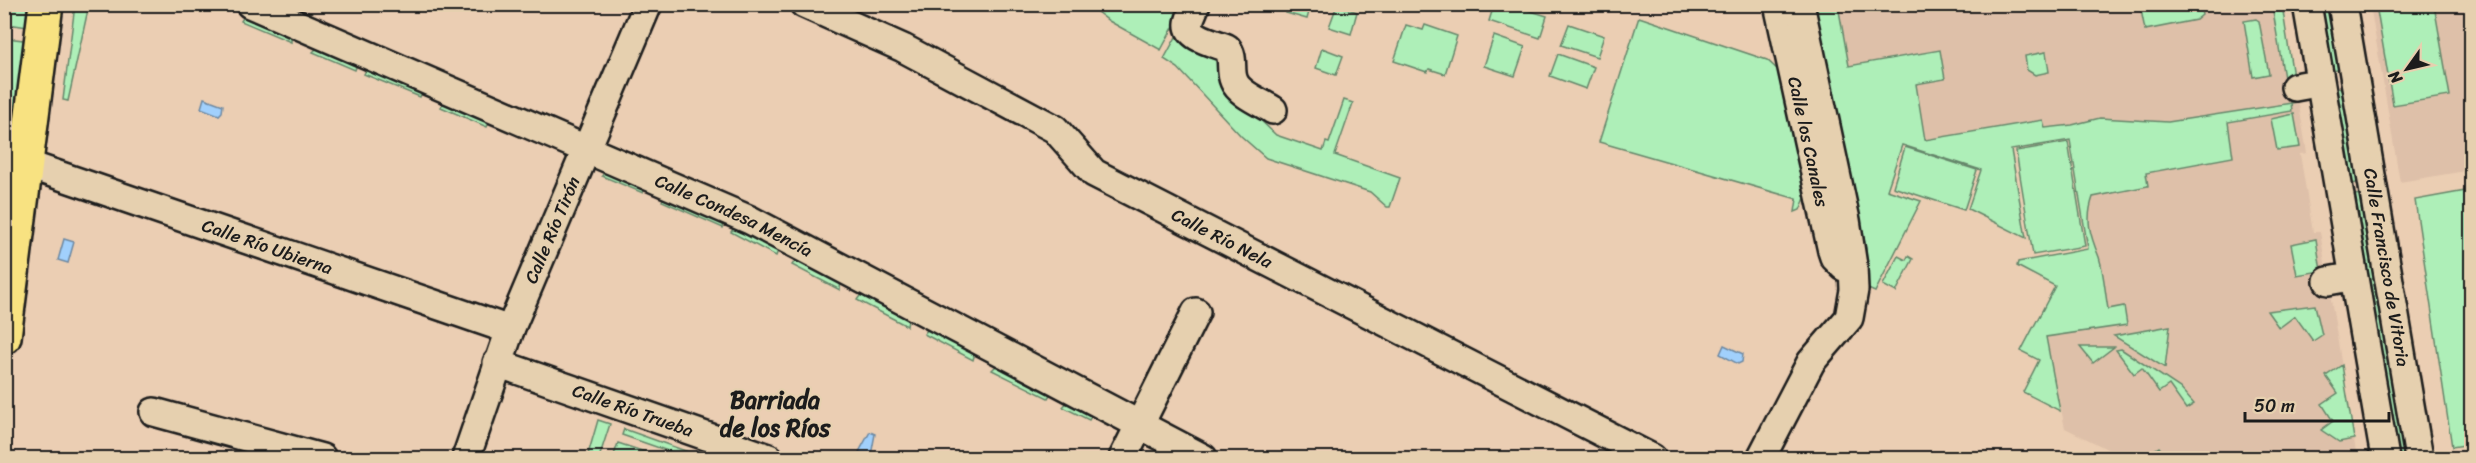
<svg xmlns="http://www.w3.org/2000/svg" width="2476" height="463" font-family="Sriracha,sans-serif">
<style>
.built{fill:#dec0a9}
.green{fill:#aeefb8;stroke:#65866a;stroke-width:1.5}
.water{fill:#a1d0fc;stroke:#6c88a2;stroke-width:1.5}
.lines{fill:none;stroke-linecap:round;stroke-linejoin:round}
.minor-casing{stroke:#1c1c1c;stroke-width:32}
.major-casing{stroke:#1c1c1c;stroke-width:38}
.minor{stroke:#e6d0af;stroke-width:27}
.major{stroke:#f8e281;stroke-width:33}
.labels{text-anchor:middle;stroke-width:4.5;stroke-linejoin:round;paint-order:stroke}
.street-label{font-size:18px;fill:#1c1c1c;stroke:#e6d0af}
.district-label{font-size:24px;font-weight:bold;fill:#1c1c1c;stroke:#e6d0af}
</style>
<rect width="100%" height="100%" fill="#ebceb3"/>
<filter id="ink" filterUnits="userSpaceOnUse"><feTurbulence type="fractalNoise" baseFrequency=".0167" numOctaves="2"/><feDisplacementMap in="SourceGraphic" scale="12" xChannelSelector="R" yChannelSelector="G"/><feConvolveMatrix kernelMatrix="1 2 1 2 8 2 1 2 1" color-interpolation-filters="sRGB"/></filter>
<g filter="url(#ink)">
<path class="built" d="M1813,5h469l25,148 -7,1 13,78h7l37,226h-232l-60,-30 -19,-91 55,-8 -31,-189 -59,10 5,31 -178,-56z
M2370,5h101v165l-71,12z"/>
<path class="green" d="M10,5h26l-2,23 -26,-4z
M75,5h14l-21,96 -5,-1z
M1088,5h97l-24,45 -52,-29z
M1288,5h23l-4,14 -21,-6z
M1337,5l20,7 -6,22 -22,-7z
M1494,5h17l36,11 -7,22 -51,-17z
M1826,5h12l11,61 91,-16 5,29 -29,5 9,56 118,-20 2,8 27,-3 28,-7 68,4 130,-20 -7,1 1,8 -64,11 5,35 -87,16 2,13 -55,11c-8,23 -3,38 6,60 5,16 6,35 9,52l16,-3 3,19 -81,12 14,74 -37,-19 16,-32 -18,-9 34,-65 -38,-20 1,-4 70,-13 -18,-109 -59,10 15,88 -58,-29 13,-39 -79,-25 -15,45 34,11 -46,91 -7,-3 -2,-41 -52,-241z
M2140,5h60l2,10 -6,5 -51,10z
M2272,5h10l11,72 -9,1z
M2322,5h8l11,64 -8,2z
M2376,5h58l16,91 -57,9z
M245,15l46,18v9l-50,-21z
M1639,17l128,43 11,10 27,116 1,10 -6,14 -5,2 2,-13 -198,-57z
M2256,19l3,2 10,53 -16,3 -9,-56z
M1569,24l35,12 -7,21 -36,-12z
M1406,25l17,5 2,-5 32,11 -12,38 -16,-5 -2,3 -33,-11z
M1494,36l31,11 -10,29 -31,-10z
M1176,37l19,7 26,15 1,24 54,52 47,16 3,-9 3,1 15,-43 9,3 -18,52 65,23 -10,29h-3l-17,-15 -104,-34 -25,-22 -63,-68 -14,-9z
M6,38l26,3 -17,136 -10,-1z
M320,45l37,19 -2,6 -42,-18z
M1322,48l21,8 -7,19 -20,-7z
M2046,52l3,20 -14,3 -8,-5 -2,-14z
M1558,54l36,13 -8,22 -36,-13z
M367,68l55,24 -2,5 -56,-23z
M2344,87l16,95 -8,2 -16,-96z
M444,100l45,21 -2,6 -46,-20z
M2294,114l6,33 -23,3 -6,-31z
M2068,142l17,104 -52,9 -17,-104z
M1905,147l72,23 -13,40 -71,-23z
M606,170l39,16 -2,7 -41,-17z
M2471,190v254l-19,3 -37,-247z
M2362,194l43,264h-7l-44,-263z
M664,197l61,23 -2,8 -61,-27z
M736,225l43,23 -3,8 -45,-24z
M2316,239l5,32 -24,4 -6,-31z
M1898,256l8,4 2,-4 5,3 -17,33 -13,-7z
M798,257l43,22 -1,11 -48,-25z
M862,293l47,21 -2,12 -50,-26z
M2315,305l7,30 -9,6 -18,-25 -16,12 -12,-17z
M2170,326l-5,42 -51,-32z
M928,329l47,24 -2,7 -49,-26z
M2080,347h34l-21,16z
M2121,349l59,39 14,16 -8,5 -17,-24 -10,7 -17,-24 -8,6 -18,-24z
M1000,362l51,31 -3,5 -56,-28z
M2342,365l12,74 -15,3 -18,-12 12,-9 -11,-17 16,-11 -12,-17z
M1070,399l24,12 -5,9 -26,-13z
M598,420l12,4 -11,34h-12z
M624,429l81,29h-17l-66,-23z
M618,443l45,15h-50z
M2159,447l8,11h-25z"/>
<path class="water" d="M204,98l19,7 -1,7 -3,3 -18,-7z
M64,239l10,3 -6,21 -10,-3z
M1724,345l19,9 -1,8 -4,2 -18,-10z
M870,432l5,2 -3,16 -4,6 -9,-4z"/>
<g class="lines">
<defs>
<g id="minor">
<path id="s1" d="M250,4l500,216 453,238"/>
<path id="s2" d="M804,4l99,44 152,81 39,44 558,285"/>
<path d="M1196,4c-2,6 -6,13 -7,19 -2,15 27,20 38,25 8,10 2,22 7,33 5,13 28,22 39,29"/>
<path id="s3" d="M1778,4l54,247 2,6 10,10 9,-1"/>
<path d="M2307,4l78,454"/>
<path id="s4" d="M2342,4l77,454"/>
<path d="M2295,87l11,-2"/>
<path id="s5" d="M26,164l484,166"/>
<path d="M2328,281l11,-2"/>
<path id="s6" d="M497,363l272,95"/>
<path d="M154,412l168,46"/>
<path id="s7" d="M466,458l44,-128 138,-326"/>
<path d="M1123,458l73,-146"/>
<path d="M1761,458l50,-96 38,-44 5,-28 -1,-24 -7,-46 -46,-216"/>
</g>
<path id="major" d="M4,337l42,-333"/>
</defs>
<use href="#minor" class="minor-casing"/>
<use href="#major" class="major-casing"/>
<use href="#minor" class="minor"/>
<use href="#major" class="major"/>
</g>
</g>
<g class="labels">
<g class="street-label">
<text dy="6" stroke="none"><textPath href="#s3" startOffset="141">Calle los Canales</textPath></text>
<text dy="6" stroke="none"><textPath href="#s1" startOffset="528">Calle Condesa Mencía</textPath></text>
<text dy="6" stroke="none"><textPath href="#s7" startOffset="244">Calle Río Tirón</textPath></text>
<text dy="6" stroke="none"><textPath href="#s2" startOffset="483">Calle Río Nela</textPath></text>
<text dy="6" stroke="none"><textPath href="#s5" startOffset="255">Calle Río Ubierna</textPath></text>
<text dy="6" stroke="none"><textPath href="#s4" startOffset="267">Calle Francisco de Vitoria</textPath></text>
<text dy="6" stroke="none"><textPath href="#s6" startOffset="144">Calle Río Trueba</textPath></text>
</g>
<g class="district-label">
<text x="775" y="408">Barriada<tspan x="775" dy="28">de los Ríos</tspan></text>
</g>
</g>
<rect width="2476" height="463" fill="none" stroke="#e6d0af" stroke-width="24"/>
<rect x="12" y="12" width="2452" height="439" fill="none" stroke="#1c1c1c" stroke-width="2" filter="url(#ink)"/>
<g transform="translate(2407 69) rotate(236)" stroke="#e6d0af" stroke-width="4.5" paint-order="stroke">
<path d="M0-4.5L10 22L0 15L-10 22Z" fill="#1c1c1c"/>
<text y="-9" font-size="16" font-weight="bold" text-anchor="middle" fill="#1c1c1c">N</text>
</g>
<path d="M2245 412v9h144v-9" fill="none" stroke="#1c1c1c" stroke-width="3"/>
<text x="2254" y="412" font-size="18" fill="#1c1c1c" stroke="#e6d0af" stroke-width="4.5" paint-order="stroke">50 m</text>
</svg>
